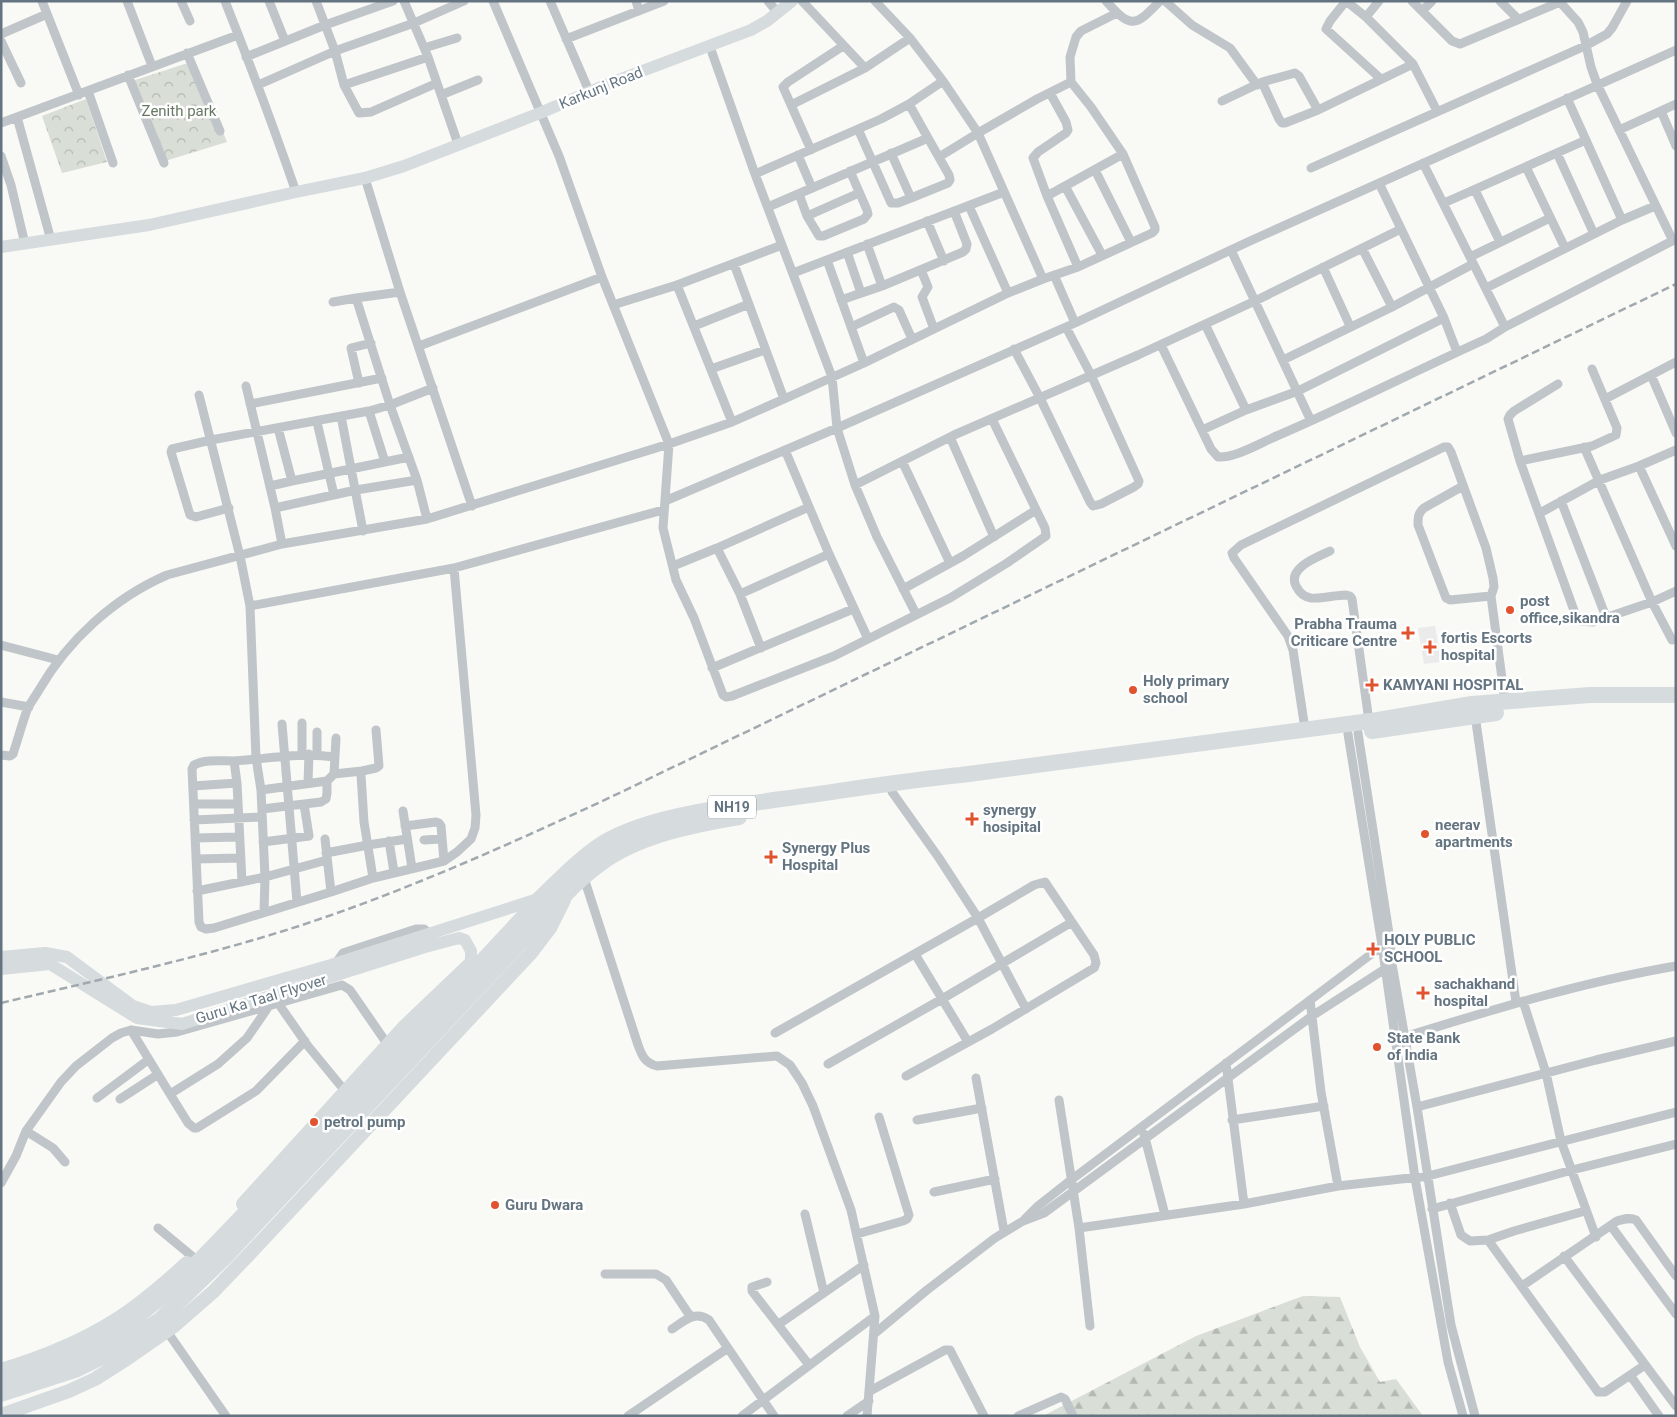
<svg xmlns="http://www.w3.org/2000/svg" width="1677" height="1417" font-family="Roboto,sans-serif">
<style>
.built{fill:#eaebea}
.forest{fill:url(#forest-firs)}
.park{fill:url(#park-crowns)}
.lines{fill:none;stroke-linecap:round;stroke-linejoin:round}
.street{stroke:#c0c5c9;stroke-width:9}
.secondary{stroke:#d6dbde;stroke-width:12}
.primary{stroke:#d6dbde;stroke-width:14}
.highway{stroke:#d6dbde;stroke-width:16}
.rail{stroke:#a1a9ae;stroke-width:2.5;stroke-dasharray:8 4;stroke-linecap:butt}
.poi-dot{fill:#e1522e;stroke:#fff;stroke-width:2}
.labels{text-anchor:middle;stroke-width:5;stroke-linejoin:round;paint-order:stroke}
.shield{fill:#fff;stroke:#929ea7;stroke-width:1}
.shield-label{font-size:14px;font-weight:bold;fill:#647581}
.street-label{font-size:15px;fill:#647581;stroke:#fff}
.park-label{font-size:15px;fill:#687963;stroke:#fff}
.poi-label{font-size:15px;font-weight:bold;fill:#647581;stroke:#fff;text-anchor:start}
</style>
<defs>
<pattern id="forest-firs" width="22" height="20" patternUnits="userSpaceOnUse" patternTransform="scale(1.25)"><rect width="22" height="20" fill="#d9ded6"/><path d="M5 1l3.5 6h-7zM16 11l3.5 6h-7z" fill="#b4b9b3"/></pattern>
<pattern id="park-crowns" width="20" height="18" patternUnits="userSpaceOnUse" patternTransform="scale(1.25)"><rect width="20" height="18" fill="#d9ded6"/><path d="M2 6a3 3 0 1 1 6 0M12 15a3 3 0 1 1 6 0" fill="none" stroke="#b4b9b3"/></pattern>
</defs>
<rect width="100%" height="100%" fill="#f9f9f6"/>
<path class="built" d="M1435,626l6,36 -17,2 -6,-36z"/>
<path class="forest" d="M1303,1296l37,1 20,50 20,35 16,-3 27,37h-380l153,-80z"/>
<path class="park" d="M194,61l33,81 -62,19 -33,-80z
M86,99l21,63 -45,11 -20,-57z"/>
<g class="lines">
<path class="street" d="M42,1l37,94
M127,1l25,65
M181,1l9,20
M225,1c25,63 49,127 71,191
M269,1l16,40
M316,1l19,50 9,34 15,28 12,-1 66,-29
M404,1l24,56 30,87
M493,1l66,155 43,121 67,167 -6,84 13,52 18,38 29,77 3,2 6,-1 102,-40 116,-58 57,-35 39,-27 -1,-8 -53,-109
M550,1l39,90
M636,1l3,10
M768,1l10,12
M802,1l63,67
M875,1l35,37 33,43 35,52 65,146
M1106,1c25,28 29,26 54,0
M1165,1l27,24 38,23 27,37
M1346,1l20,16 47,47 24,47
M1346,1l-16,20 -4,8 55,50
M1412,1l10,10
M1432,1l-10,10 30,30 8,3 100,-42
M1500,1l18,18
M1559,1l19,21 5,10 8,35 6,17 76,157
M1366,17l13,-16
M1,34l46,-20
M566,39l98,-38
M1,41l20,42
M710,47l45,127 77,203 5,51 18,57 22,52 39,77
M424,48l33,-10
M187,53l33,78
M246,57l79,-32 68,-24
M128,75l36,88
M1262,82l17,37 3,4h3l33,-13 95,-46
M258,85l77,-34 79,-28 50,-22
M344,85l84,-28
M88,91l25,72
M1050,93l16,29 2,8 -2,3 -28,19 -5,6 14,38 31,71
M441,95l37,-15
M1567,98l55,122
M1222,101l40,-19 33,-9 4,3 19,34
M791,105l74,-37 45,-30
M1661,111l15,35
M17,117l34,123
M1,123l237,-88
M858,129l33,74h7l13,-5
M1619,130l57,-26
M811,150l-28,-63 5,-5 55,-36
M891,153l20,45 37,-15 2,-3 -1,-5 -21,-37
M1557,153l37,81
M798,155l14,33
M1,156l10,29 14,59
M939,157l39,-24 59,-34 34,-17
M1423,163l82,164
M1526,167l39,81
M1311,168l274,-122 22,-12 5,-6 15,-27
M1095,170l36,72
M755,174l126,-55 28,-15 34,-23
M365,178l35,114 72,214
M1379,183l65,135 13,34
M1065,186l37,69
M1475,190l25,52
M799,194l8,22 12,20h4l41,-17 4,-5 -1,-4 -17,-39
M1047,196l76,-42
M1444,203l142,-63
M969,206l39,87
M768,207l160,-69 -19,-34
M807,216l52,-23
M927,221l17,40
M867,244l15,42 81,-34 3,-3 1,-5 -13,-33
M1362,248l30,59
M1231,250l80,171
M847,252l14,41
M1470,257l80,-39
M827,260l37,103
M734,264l50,135
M1323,267l27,59
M921,270l7,17 -6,10 12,32
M793,273l211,-81
M1054,275l21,48
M677,285l55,137
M1486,288l136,-68 33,-14
M400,292l-44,6 34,107 27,75 10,39
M841,300l41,-14
M333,302l23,-4
M613,305l64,-20 105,-40
M1205,324l41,86
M694,326l55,-22
M851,327l43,-20 5,3 13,29
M1161,345l50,104 7,8c18,1 44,-15 61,-22 70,-30 138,-65 207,-96l19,-12 171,-88
M419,346l183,-69
M1014,349l26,49 50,104 3,4 8,-2 33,-17 4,-3 1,-3 -48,-106 -25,-48
M1283,360l109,-53 81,-43
M711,369l54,-19
M1651,375l25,58
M359,383l-8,-35 20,-5
M1558,384l-44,27 -4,4 -2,4 12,42 56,155 5,5 12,1 59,-20 24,-11
M246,386l29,122 7,36
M199,395l41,161 10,50 6,152 5,32 4,87 -1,35
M1605,399l71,-37
M250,404l132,-26
M369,411l16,51
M341,416l22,115
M317,422l17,73
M278,428l14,53 117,-24
M1202,430l44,-20 52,-19 146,-73
M950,437l44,100
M1584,447l68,155 20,38
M785,450l44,104 39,85
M902,461l48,102
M1520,461l72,-15 24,-11 1,-7 -25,-59
M1639,466l37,80
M855,485l99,-50 184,-80 117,-54 146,-72
M270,486l22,-5
M1463,486l-39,22c-6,5 -6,9 -6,17l28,73 4,2 41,-4
M665,501l172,-73 238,-105 175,-82 426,-191
M1561,501l45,116
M229,508l-33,9 -6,-2 -19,-63 1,-3 39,-9 158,-29 21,-6 43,-17
M275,508l81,-18 61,-10
M1540,513l60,-33 39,-14 37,-16
M717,548l23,46 21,54
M1330,551c-13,6 -43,17 -34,35 3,6 8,11 15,12 11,1 24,-3 35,-3l4,1 2,3 17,122
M673,566l44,-18 92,-41
M903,589l60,-33 73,-46
M740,594l89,-40
M250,606l204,-38 209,-58
M1,645l57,15
M712,668l141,-59
M1,702l28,5
M1475,715l41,287
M282,724l15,178
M1305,729l-12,-79 -5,-14 -54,-78 -2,-5 9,-8 203,-98h4l3,5 35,96 7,30 1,9 -3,9 14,105
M1358,733l32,207 2,24 25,143 34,218 24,91
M1348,734l34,211 33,233 33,184 15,54
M302,754v-31
M317,754v-22
M1,755l9,1 3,-2c5,-15 9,-30 14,-44 3,-7 8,-13 12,-20 29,-50 75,-92 128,-115l115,-31 145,-25 242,-75 63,-22 52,-23 80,-36 144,-70 35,-14 35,-12 74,-34 3,-3v-3l-32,-73 -32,-47 -20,-25 -1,-25 6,-20 5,-6 36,-18
M335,757c-35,-5 -68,2 -102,4 -13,0 -28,-2 -39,4l-2,4 7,153 2,5 5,2 8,-1 117,-36 42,-14 71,-17 13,-9 14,-13 4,-11 1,-13 -22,-247
M234,761l3,22 5,99
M334,774l28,-3
M308,783l1,-29
M193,786l44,-3
M261,790l66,-9 7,-7 2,-36
M892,792l47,66 39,60 48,91
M194,804h44
M262,809l59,-7 5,-3 1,-6v-12
M403,811l9,57
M194,820l68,-3
M405,826l31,-4 3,1 2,3 3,35
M195,838l44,-1
M325,839l6,53
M424,840l18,-1
M389,841l5,31
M263,842l46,-6 -5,-32
M326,853l42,-8 39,-6
M196,859l45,-1
M373,878l-9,-56 -3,-47 1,-4 14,-3 3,-2 -3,-36
M584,878l54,167c4,11 7,18 19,21l120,-10 13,9 12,18 11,23 38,104 24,106 -8,100
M197,891l68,-14 62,-17
M915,954l53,88
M339,965l-1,-5 5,-7 6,-2 67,-22h8l6,5
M1310,1000l11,92 17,94
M1523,1001l23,72 15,68 35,96
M278,1003l30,43 37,45
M131,1030l39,64 48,-30 29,-26 22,-32
M775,1033l203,-115 56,-33 11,-3 49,73 2,8 -2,5 -102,61 -86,47
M1404,1037c90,-28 179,-55 272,-71
M1226,1063l18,141
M828,1064l114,-65 130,-77
M976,1078l28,153
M170,1094l18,29 6,5h3l59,-37 49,-50
M97,1098l51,-38
M120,1099l37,-24
M1059,1100l20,128 11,98
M1417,1107l179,-47 80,-19
M917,1120l65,-12
M1232,1120l92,-14
M26,1131l27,17 12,14
M1144,1134l21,81
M1,1183l15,-27 10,-25 35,-49 15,-16 36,-28 9,-5 10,-3 27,4 19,-2 165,-47 8,5 40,58
M934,1192l61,-13
M1450,1203l11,32 9,6 18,-1 110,152h7l40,-27
M1432,1209l140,-39 104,-26
M805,1214l19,79
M1025,1219l13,-13 33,-26 315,-237
M1611,1226l65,88
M158,1228l35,29
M1079,1228l165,-24 94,-18 90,-10 248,-64
M857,1234l46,-13 4,-2 2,-4 -30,-98
M1488,1240l26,-9 71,-20
M1564,1256l112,150
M605,1274h51l10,6 22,33 3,3
M767,1282l-15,5v4l57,74
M1522,1286l95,-65c7,-2 13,-4 19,-1l40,56
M779,1324l85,-59
M164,1327l62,89
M672,1329c12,-8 23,-19 37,-9l65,96
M874,1334l53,-44 68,-52 28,-17 21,-8 268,-197 76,-49
M1630,1375l29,41
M870,1391l75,-41h5l34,66
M628,1416l100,-68
M742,1416l133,-100
M847,1416l22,-15
M1018,1416l43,-19 4,2 8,17"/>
<path class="secondary" d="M1,247l148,-22 147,-33 69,-14 39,-12 136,-53 73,-31 138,-52 16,-9 25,-20
M1,957l44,-4 22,4 66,49 18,6 25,-2 155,-45 207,-66
M1,969l49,-5 87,54 45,6 243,-77 34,-9 6,2 6,11v22"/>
<path class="primary" d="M243,1204l162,-178 66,-63
M1,1370c40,-12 78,-27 113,-49 26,-16 51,-38 73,-58
M1,1415l68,-24 26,-12 33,-21 46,-32 40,-35 42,-44 275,-294 19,-25 14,-28"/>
<path class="highway" d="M1372,731l124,-18
M1,1381c33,-9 69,-21 98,-38 67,-41 119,-102 173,-158 87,-90 172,-183 258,-275 8,-11 17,-18 26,-27 15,-15 31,-30 49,-41 46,-27 123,-35 176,-43 60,-8 120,-18 180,-24l417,-55 94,-16 118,-9h86
M1,1394l74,-24 37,-18 48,-32 65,-63 338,-360c13,-14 28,-27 44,-38 36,-24 89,-35 132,-42"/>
<path class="rail" d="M1,1003c101,-24 203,-46 301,-78 106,-35 208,-81 309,-128l1065,-513"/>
</g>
<g class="poi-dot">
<circle cx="1510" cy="610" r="5"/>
<path d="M1405.5 625.5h5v5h5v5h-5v5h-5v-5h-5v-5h5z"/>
<path d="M1427.5 639.5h5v5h5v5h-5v5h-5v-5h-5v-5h5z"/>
<path d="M1369.5 677.5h5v5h5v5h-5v5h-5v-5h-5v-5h5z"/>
<circle cx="1133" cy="690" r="5"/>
<path d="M969.5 811.5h5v5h5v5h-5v5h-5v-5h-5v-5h5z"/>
<circle cx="1425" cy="834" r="5"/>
<path d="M768.5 849.5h5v5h5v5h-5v5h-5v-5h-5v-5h5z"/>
<path d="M1370.5 941.5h5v5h5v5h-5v5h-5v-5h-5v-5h5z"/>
<path d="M1420.5 985.5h5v5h5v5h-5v5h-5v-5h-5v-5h5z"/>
<circle cx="1377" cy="1047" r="5"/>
<circle cx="314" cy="1122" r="5"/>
<circle cx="495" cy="1205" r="5"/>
</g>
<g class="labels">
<rect class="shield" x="708" y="795.5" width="48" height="23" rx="4"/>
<g class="shield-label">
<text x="732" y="812">NH19</text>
</g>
<g class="street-label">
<text transform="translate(601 88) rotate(-22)" y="5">Karkunj Road</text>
<text transform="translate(261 999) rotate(-17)" y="5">Guru Ka Taal Flyover</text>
</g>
<g class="park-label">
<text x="179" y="116">Zenith park</text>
</g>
<g class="poi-label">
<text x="1520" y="606">post<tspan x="1520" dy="17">office,sikandra</tspan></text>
<text x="1397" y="629" text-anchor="end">Prabha Trauma<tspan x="1397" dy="17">Criticare Centre</tspan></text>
<text x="1441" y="643">fortis Escorts<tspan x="1441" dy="17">hospital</tspan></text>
<text x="1143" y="686">Holy primary<tspan x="1143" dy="17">school</tspan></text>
<text x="1383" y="690">KAMYANI HOSPITAL</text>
<text x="983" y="815">synergy<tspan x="983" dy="17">hosipital</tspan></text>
<text x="1435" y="830">neerav<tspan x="1435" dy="17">apartments</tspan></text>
<text x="782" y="853">Synergy Plus<tspan x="782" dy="17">Hospital</tspan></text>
<text x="1384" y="945">HOLY PUBLIC<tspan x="1384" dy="17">SCHOOL</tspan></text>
<text x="1434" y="989">sachakhand<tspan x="1434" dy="17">hospital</tspan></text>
<text x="1387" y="1043">State Bank<tspan x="1387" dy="17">of India</tspan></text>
<text x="324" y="1127">petrol pump</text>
<text x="505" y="1210">Guru Dwara</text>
</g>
</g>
<rect width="1677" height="1417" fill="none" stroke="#647581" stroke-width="5"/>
</svg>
